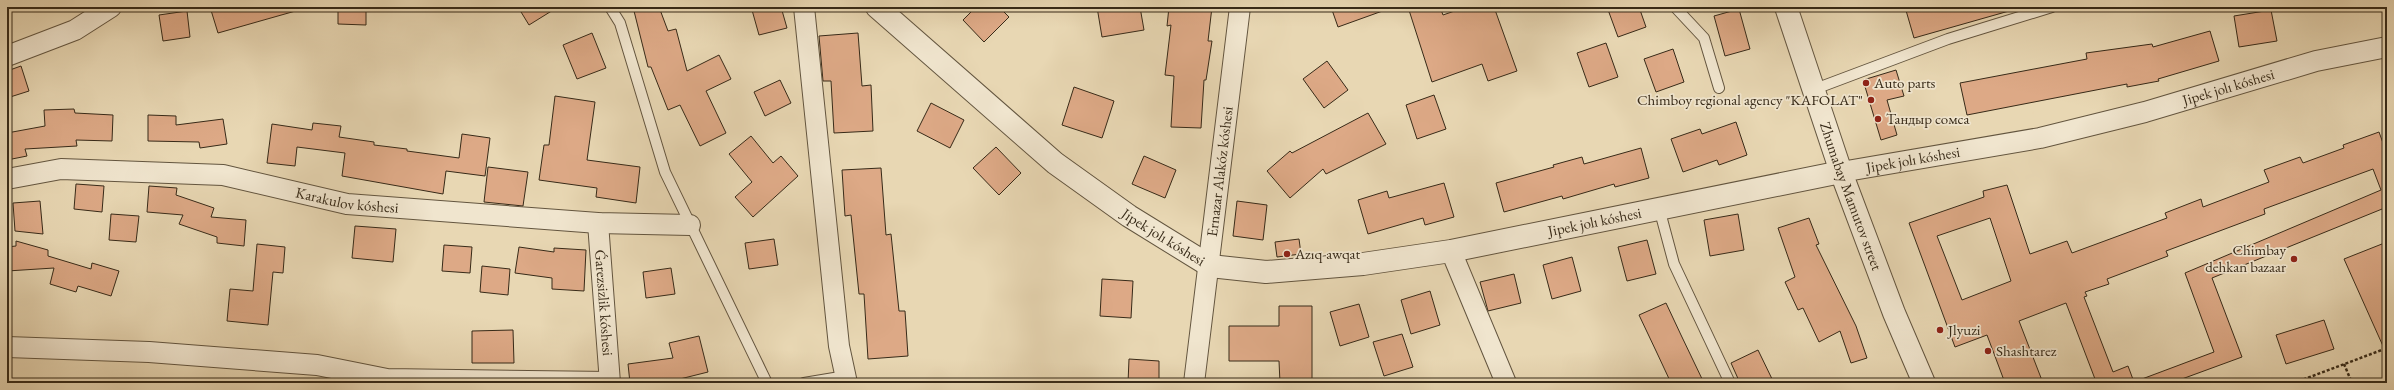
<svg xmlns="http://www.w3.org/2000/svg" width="2394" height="390" font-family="'EB Garamond',serif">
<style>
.building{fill:#dda986;stroke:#372a18;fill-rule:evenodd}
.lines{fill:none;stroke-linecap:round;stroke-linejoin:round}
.service-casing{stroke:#63553f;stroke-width:12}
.minor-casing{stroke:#63553f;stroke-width:22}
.tertiary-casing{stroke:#63553f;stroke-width:24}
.path{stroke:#372a18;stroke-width:2.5;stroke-dasharray:3 2;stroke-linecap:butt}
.service{stroke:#f0e5ce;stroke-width:10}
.minor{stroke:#f0e5ce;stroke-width:20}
.tertiary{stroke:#f0e5ce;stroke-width:22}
.poi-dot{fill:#8f2418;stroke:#f0e5ce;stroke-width:1.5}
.labels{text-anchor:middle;stroke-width:3.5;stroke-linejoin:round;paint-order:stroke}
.poi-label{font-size:15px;fill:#372a18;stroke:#f0e5ce;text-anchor:start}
.street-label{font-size:15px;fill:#372a18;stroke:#f0e5ce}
</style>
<rect width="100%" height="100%" fill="#e8d7b3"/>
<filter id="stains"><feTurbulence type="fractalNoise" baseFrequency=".005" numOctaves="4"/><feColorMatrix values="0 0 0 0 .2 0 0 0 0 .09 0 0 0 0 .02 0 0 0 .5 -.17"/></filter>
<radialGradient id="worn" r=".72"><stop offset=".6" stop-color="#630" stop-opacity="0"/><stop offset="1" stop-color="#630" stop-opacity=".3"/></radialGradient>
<path class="building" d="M210,7h89v3l-81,23z
M338,7h28v18l-28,-1z
M518,7h40l-29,18z
M633,7h26l9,24 8,-2 11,42 32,-16 12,24 -25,12 20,42 -26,13 -20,-41 -12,5 -17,-43h-3z
M763,7h18l6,21 -28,7 -7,-25z
M976,7h23l10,10 -25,25 -21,-22z
M1097,7h43l4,23 -42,7z
M1169,7h43l-4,34h4l-6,39h-2l-3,48 -30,-1 3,-51 -9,-1 6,-50 -4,1z
M1331,7h56l1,2 -50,18z
M1408,7h32l3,8 23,-8h28l23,64 -29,10 -6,-17 -50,18z
M1607,7h32l7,20 -28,10z
M1905,7h103l1,4 -95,27z
M1739,9l11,40 -25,7 -11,-40z
M2271,10l6,31 -38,6 -5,-31z
M187,11l3,26 -27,4 -4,-26z
M2210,31l9,30 -61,18 1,2 -32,6v-3l-160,31 -7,-32 127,-24 -1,-6 66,-9 1,3z
M592,33l14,35 -29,11 -14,-34z
M858,33l4,53 9,-1 2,46 -39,2 -3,-52h-8l-4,-45z
M1606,43l12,34 -29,10 -12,-34z
M1673,49l11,33 -28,10 -12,-33z
M1327,61l21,29 -24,18 -21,-29z
M21,66l8,25 -22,7v-27z
M1896,70l8,26 -17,4 10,35 -16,5 -18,-60z
M780,80l11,23 -26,13 -11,-24z
M1074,87l40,14 -12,37 -40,-13z
M1434,95l12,34 -29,10 -11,-34z
M555,96l40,6 -8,58 53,7 -4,36 -40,-6 1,-9 -58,-8 5,-35h5z
M931,103l33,17 -14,28 -33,-17z
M74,109l1,4 38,2 -1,26 -36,-1 1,6 -52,3 2,7 -20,4v-27l38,-7 -1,-16z
M1368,113l18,31 -60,30 -3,-5 -33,29 -23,-27 23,-20 2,2z
M148,115l28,1v9l47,-6 4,25 -27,4 -1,-6 -51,-1z
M1736,122l11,33 -28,10 -2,-5 -34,12 -12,-33 29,-10 2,5z
M313,123l28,3 -2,11 35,5v3l33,4v2l52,7 3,-24 28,4 -5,38 -39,-5 -3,23 -101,-18 3,-23 -48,-6 -2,19 -28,-3 5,-39 40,6z
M2379,132l8,22v53l-175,71 30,79 -71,26h-83l7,-4 -29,-76 -47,18 24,62h-38l-18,-48 -32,12 -46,-124 75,-26 -1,-6 24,-6 23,69 37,-13 5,12 95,-35 -2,-5 36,-14 2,8 66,-25 -5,-12 36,-13 3,6 41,-15 -1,-3zM2373,169l8,21 -196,83 29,79 -80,30 -6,-16 -15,6 -29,-75 3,-1 -2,-4 24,-8 -2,-5 61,-23 -2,-5 99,-37 -1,-5zM1990,218l21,63 -49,19 -25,-64z
M751,136l22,27 8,-7 17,20 -45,41 -18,-20 17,-15 -23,-28z
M996,147l25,26 -22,22 -26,-27z
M1641,148l8,30 -34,9 -1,-3 -51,15 -1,-3 -58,16 -8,-29 58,-16 -1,-2 29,-8 2,7z
M1144,156l32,14 -11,28 -33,-14z
M488,167l40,5 -5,34 -39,-4z
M881,168l5,67 5,-1 8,77h6l3,45 -40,3 -4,-65h-5l-8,-79 -6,1 -3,-46z
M1444,183l10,34 -29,8 -2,-7 -55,16 -10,-34 29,-9 2,7z
M76,184l28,2 -2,26 -28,-3z
M149,186l28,2 -1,7 38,13 -3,9 35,3 -2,26 -27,-3v-6l-38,-13 4,-9 -36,-3z
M40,201l3,33 -28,-3 -2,-28z
M1237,201l30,4 -4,35 -30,-4z
M111,214l28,2 -3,26 -27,-2z
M1738,214l6,36 -34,6 -6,-36z
M1809,218l10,26 -3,1 40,81 11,32 -16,5 -11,-32 -21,11 -16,-34 -5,2 -13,-28 10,-5 -17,-49z
M355,226l41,3 -3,33 -41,-4z
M774,239l4,26 -29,4 -4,-26z
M1299,239l2,15 -24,3 -2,-15z
M1647,240l9,34 -29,7 -9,-34z
M16,241l32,9v6l43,13 1,-6 27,8 -8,25 -33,-10 -2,6 -26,-8 4,-16 -47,3v-24l9,-1z
M2387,242v113l-43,-96z
M257,244l28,3 -2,26 -10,-1 -5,53 -41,-4 3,-32 23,2z
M444,245l28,2 -2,26 -28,-2z
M519,247l35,5v-4l32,2 -2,41 -32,-2v-11l-37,-5z
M1572,257l9,34 -29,8 -9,-34z
M482,266l28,3 -2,26 -28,-3z
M671,268l4,26 -29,4 -3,-26z
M1514,274l7,29 -33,8 -8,-29z
M1102,279l31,2 -2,37 -31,-2z
M1430,291l10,34 -29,9 -10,-34z
M1666,303l15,32 23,48h-33l-14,-30 -18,-38z
M1359,304l10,33 -29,9 -10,-34z
M1279,306h33v77h-32l-1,-22h-50v-35h50z
M2324,320l10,29 -48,15 -10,-29z
M513,330l1,33h-42v-32z
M1402,334l11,33 -29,9 -11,-34z
M699,336l9,36 -44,11h-34l-2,-19 45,-6 -4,-15z
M1758,350l16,33h-34l-9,-20z
M1129,359l30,2v22h-31z"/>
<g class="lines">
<defs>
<path id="service" d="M610,7l10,16 45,149 102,211
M1675,7l29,31 15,50
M1815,89l133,-50 104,-32
M1659,208l15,56 56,119
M804,383l42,-7"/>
<g id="minor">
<path d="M804,7l35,339 8,37"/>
<path d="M7,56l68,-26 36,-23"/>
<path id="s1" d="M1841,172l199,-34 105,-26 171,-51 71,-14"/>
<path id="s2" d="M7,179l54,-10 162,6 124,29 251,19 92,2"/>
<path id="s3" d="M598,223l12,160"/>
<path d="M1451,251l55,132"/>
<path d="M7,347l142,5 168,13 70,14 223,3"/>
<path id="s4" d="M1194,383l46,-376"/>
</g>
<g id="tertiary">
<path id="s5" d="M877,7l178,156 74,53 81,50 56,6 97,-8 88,-13 390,-79"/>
<path id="s6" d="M1786,7l55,165 53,141 30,70"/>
</g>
</defs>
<use href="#service" class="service-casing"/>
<use href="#minor" class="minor-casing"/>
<use href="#tertiary" class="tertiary-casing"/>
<path class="path" d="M2344,364l8,19
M2294,383l93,-35"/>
<use href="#service" class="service"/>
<use href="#minor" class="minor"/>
<use href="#tertiary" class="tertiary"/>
</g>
<g class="poi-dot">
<circle cx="1866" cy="83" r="4"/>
<circle cx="1871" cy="100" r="4"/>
<circle cx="1878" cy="119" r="4"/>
<circle cx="1287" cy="254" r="4"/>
<circle cx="2294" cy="259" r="4"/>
<circle cx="1940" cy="330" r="4"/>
<circle cx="1988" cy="351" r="4"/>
</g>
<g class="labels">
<g class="poi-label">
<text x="1874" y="88">Auto parts</text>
<text x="1863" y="105" text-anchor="end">Chimboy regional agency "KAFOLAT"</text>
<text x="1886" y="124">Тандыр сомса</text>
<text x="2286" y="255" text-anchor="end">Chimbay<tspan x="2286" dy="17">dehkan bazaar</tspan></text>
<text x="1295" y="259">Azıq-awqat</text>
<text x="1948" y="335">Jlyuzi</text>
<text x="1996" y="356">Shashtarez</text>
</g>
<g class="street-label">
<text dy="5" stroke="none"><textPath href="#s1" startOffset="397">Jipek jolı kóshesi</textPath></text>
<text dy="5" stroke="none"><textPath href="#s1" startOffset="73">Jipek jolı kóshesi</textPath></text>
<text dy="5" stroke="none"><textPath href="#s4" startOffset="213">Ernazar Alakóz kóshesi</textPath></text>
<text dy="5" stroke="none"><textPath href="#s6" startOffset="200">Zhumabay Mamutov street</textPath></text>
<text dy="5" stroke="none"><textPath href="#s2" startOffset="344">Karakulov kóshesi</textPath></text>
<text dy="5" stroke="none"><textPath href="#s5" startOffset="812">Jipek jolı kóshesi</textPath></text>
<text dy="5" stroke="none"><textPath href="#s5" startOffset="368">Jipek jolı kóshesi</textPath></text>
<text dy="5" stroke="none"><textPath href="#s3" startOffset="80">Ǵarezsizlik kóshesi</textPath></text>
</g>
</g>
<rect width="2394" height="390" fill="none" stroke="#e8d7b3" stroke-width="24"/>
<rect x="8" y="8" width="2378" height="374" fill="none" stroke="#372a18" stroke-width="2"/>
<rect x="12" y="12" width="2370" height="366" fill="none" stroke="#372a18"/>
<rect width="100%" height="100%" filter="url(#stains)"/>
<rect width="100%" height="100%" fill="url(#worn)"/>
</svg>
